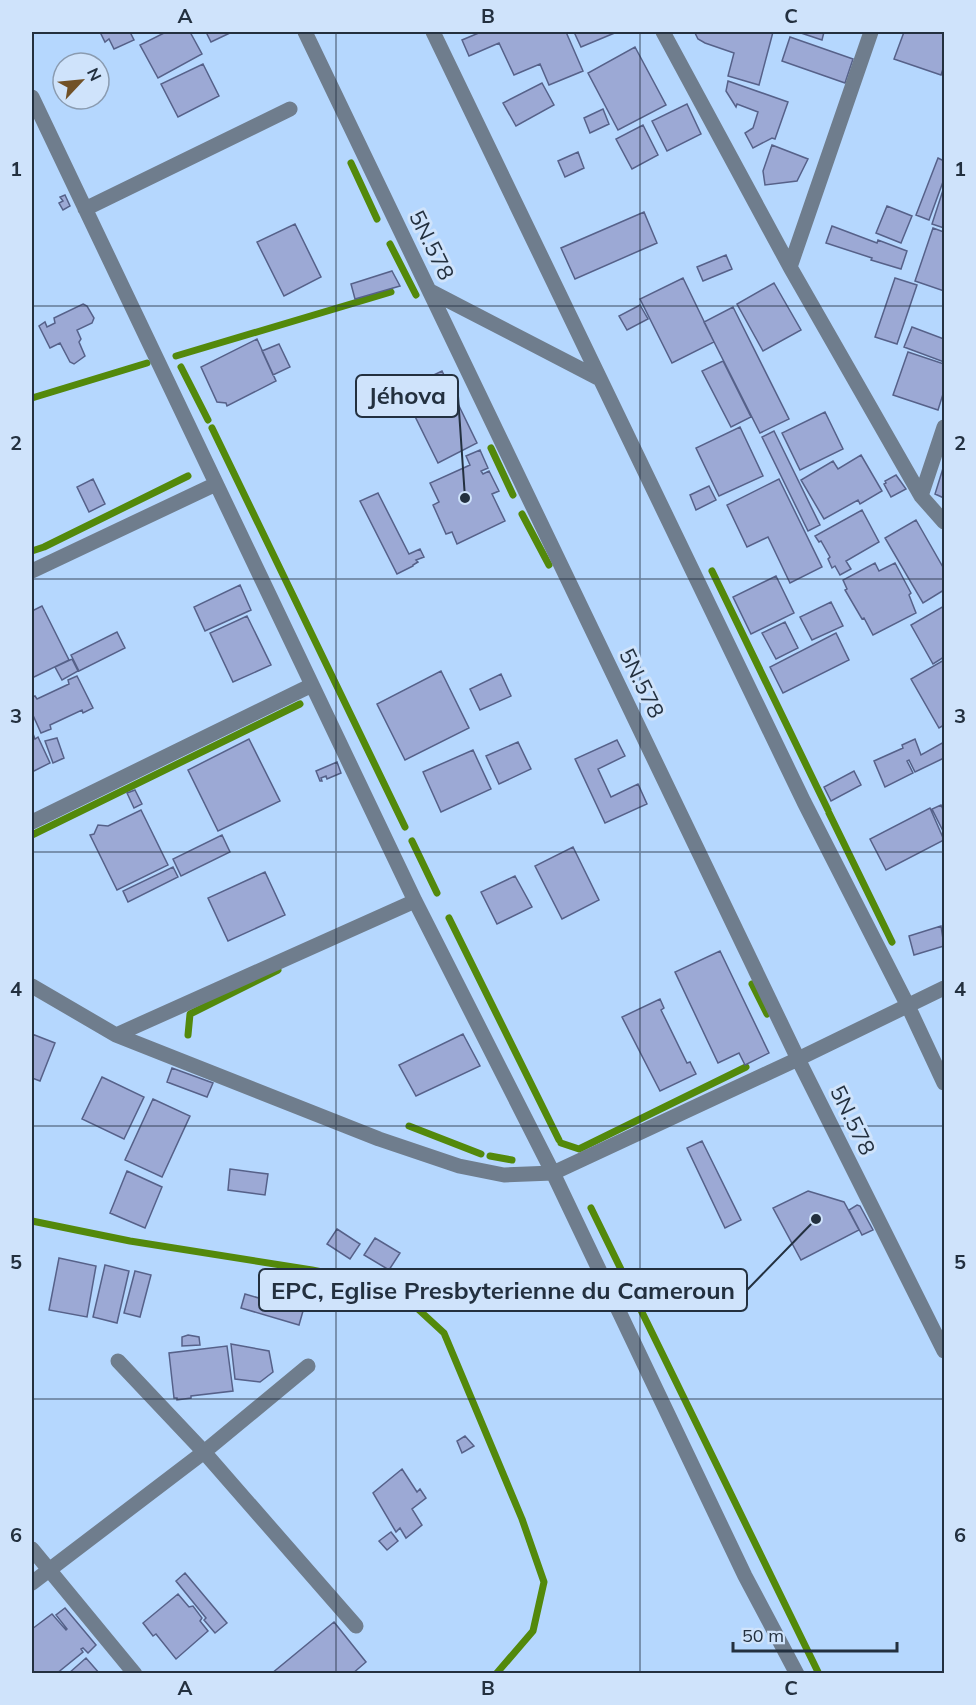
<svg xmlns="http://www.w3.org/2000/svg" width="976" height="1705" font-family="Mulish,sans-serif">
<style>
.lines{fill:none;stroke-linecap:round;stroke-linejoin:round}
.stream{stroke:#53890b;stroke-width:7}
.building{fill:#9ca9d5;stroke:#566189;stroke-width:1.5}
.minor{stroke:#6f7d8d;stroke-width:15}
.grid{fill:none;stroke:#23303f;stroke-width:1.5;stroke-opacity:0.55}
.labels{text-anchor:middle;stroke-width:6;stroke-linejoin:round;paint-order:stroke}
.street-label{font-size:22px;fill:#23303f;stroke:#cfe3fb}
.leader{fill:none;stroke:#23303f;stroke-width:2}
.callout-dot{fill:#23303f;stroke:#cfe3fb;stroke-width:2}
.callout{fill:#cfe3fb;stroke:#23303f;stroke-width:2}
.callout-label{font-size:24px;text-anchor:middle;font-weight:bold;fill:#23303f}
.neatline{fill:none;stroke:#23303f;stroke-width:2}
.grid-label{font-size:20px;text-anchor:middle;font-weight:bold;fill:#23303f}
</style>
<rect width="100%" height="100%" fill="#b5d7fe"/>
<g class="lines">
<path class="stream" d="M351,163l26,56
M390,244l26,51
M176,356l215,-64
M181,367l27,53
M32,398l115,-35
M212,428l193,399
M491,448l22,47
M522,514l27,51
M32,551l12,-4 144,-71
M712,571l116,239
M829,813l63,129
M32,835l268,-131
M412,841l25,52
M449,918l110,222
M752,984l15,30
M188,1035l2,-21 88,-44
M409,1126l72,28
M561,1143l18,6 167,-82
M490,1156l22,4
M591,1208l228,466
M32,1221l98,20 182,29 81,16 51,47 78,186 22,63 -11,49 -37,43"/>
</g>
<path class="building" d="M100,32h30l4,8 -20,9 -5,-10 -4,3z
M166,32h24l12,22 -44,24 -18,-33z
M206,32h26l-21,10z
M481,32h85l17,39 -34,14 -9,-21 -26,11 -15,-32 -30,13 -7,-16z
M574,32h43l-36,15z
M798,32h26l-2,8z
M904,32h40v34l-3,9 -47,-16z
M695,33l78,-1 -14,53 -31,-9 6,-23 -29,-10 -7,-4z
M790,37l63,22 -8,24 -63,-22z
M635,47l31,58 -48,25 -30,-57z
M203,64l16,32 -41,21 -17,-33z
M728,81l60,21 -13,37 -3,-1 -19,10 -8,-15 8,-5 5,-16 -21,-8 -1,3 -10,-16z
M542,83l12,22 -38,21 -13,-23z
M687,104l14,30 -34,17 -15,-30z
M603,109l6,15 -19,9 -6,-15z
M643,125l15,30 -26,14 -16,-30z
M772,145l36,14 -11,22 -32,4 -2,-14z
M578,152l6,16 -19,9 -7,-16z
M938,158l6,3v18l-15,41 -13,-5z
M944,187v41l-12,-4z
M65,195l5,11 -7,4 -4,-7 4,-2 -3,-4z
M887,206l25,10 -11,27 -25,-10z
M644,212l13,31 -82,36 -14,-31z
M295,224l26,53 -37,19 -27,-54z
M832,226l45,17 1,-3 29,11 -6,18 -30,-9 1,-2 -46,-15z
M933,228l11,4v59l-29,-10z
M726,255l6,14 -29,12 -6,-14z
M392,271l8,15 -45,13 -4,-15z
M683,278l31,64 -42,21 -32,-64z
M895,278l22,7 -20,59 -22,-7z
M774,283l27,47 -38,21 -26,-47z
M83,304l4,2 7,12 -2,5 -15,7 4,9 -2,3 6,14 -11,8 -4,-2 -10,-19 -10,5 -11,-22 6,-4 2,5 8,-4 -1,-5z
M640,305l8,14 -21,11 -8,-14z
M733,307l56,112 -29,14 -56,-111z
M912,327l32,12v23l-40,-15z
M257,339l19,42 -49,25 -1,-3 -9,-1 -16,-35z
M279,344l11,23 -17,8 -11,-24z
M908,352l36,12v27l-6,19 -45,-15z
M723,361l28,56 -20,10 -29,-56z
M442,371l35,72 -39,20 -36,-73z
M825,412l18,37 -43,21 -18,-37z
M740,427l23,49 -44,20 -23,-48z
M774,431l46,94 -12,6 -46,-94z
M480,450l8,18 -7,3 2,3 6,-3 10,20 -7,3 13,27 -48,23 -5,-12 -6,2 -13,-29 6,-3 -9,-19 40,-18 -4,-9z
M861,455l21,36 -22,13 -2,-4 -34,19 -23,-39 32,-19 5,8z
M944,465v33l-9,-4z
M896,475l10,14 -15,8 -7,-13 2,-1 -1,-2z
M93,479l12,25 -16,8 -12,-25z
M779,479l43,88 -32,16 -22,-46 -21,10 -20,-42z
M709,486l7,14 -20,10 -6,-15z
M378,493l31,61 11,-5 4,8 -8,3 2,2 -5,3v1l-16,8 -37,-73z
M862,510l17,32 -33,19 5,8 -11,6 -5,-9 -3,2 -4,-9 2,-2 -9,-16 -2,1 -4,-6z
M916,520l28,49v21l-21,13 -38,-65z
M875,563l4,8 16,-8 16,30 -2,2 7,18 -43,22 -9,-17 -2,1 -17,-29 2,-1 -4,-9z
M776,576l18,37 -43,21 -18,-37z
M240,585l11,25 -46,21 -11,-24z
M831,602l12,24 -31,14 -12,-23z
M42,606l27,54 -37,18v-67z
M944,606v51l-11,7 -22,-39z
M247,616l24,49 -38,17 -23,-49z
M785,622l13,26 -22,11 -14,-26z
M117,632l8,16 -46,23 -8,-16z
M836,633l13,27 -66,33 -13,-26z
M72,659l6,12 -16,9 -7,-13z
M944,660v65l-5,3 -28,-49z
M441,671l28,57 -64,32 -28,-56z
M501,674l10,22 -31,14 -10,-21z
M77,676l16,32 -10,5 -1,-3 -32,15 1,4 -10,4 -9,-20v-16l3,-1 2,3 32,-15 -1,-4z
M32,731l3,8 3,-2 12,26 -18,9z
M57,738l7,20 -11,5 -8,-22z
M249,739l31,62 -62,30 -30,-61z
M915,739l6,16 23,-13v16l-29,14 -6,-12 -2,1 6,12 -28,14 -11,-26 29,-13 -1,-3z
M617,740l8,16 -27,13 13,28 27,-13 9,20 -42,19 -30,-64z
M518,742l13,27 -32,15 -13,-28z
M473,750l18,39 -50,23 -18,-40z
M337,762l4,11 -14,6 -1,-3 -5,2 1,3h-2l-4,-10z
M854,771l7,14 -30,16 -7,-14z
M135,790l7,14 -8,4 -7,-15z
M941,805l3,6v22l-12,-24z
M930,808l14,32 -58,30 -16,-31z
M141,810l27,55 -51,25 -27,-55 4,-1 4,-9 10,1z
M222,835l8,17 -49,24 -8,-17z
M573,847l26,53 -37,19 -27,-53z
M173,867l5,10 -50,25 -5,-11z
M265,872l20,43 -57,26 -20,-43z
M515,876l17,31 -35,17 -16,-32z
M941,926l3,20 -30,9 -5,-19z
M720,951l49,102 -24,12 -6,-12 -21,10 -43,-91z
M660,999l4,9 -3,2 26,53 3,-1 6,12 -36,17 -38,-74z
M32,1034l23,9 -15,38 -8,-3z
M463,1034l17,32 -64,30 -17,-31z
M172,1068l41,15 -6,14 -40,-15z
M102,1077l42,20 -20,42 -42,-20z
M153,1099l37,17 -28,61 -37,-17z
M702,1141l39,79 -16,8 -38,-80z
M230,1169l38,5 -3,21 -37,-5z
M127,1171l35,16 -17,41 -35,-15z
M808,1191l36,11 15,28 -58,30 -28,-52z
M857,1205l3,1 13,24 -11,5 -13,-25z
M337,1229l23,15 -10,15 -23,-15z
M375,1238l25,15 -11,17 -25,-15z
M59,1258l37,8 -9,51 -38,-7z
M105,1265l24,6 -12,52 -24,-6z
M135,1271l16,4 -11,42 -16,-4z
M245,1294l58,17 -4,14 -58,-17z
M188,1335l11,2 1,8 -18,1v-9z
M231,1344l38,7 4,21 -13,10 -25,-3z
M227,1346l6,45 -42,5v2l-14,2v-2h-3l-5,-45z
M465,1436l9,10 -12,7 -5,-12z
M402,1469l15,23 3,-3 6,9 -14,11 10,16 -16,13 -6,-10 -4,4 -23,-39z
M391,1532l7,9 -11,9 -8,-9z
M185,1573l42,50 -12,10 -11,-13 2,-2 -30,-37z
M178,1594l11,13 4,-1 9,12 -2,3 8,10 -32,28 -20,-25 -3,2 -10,-13z
M65,1608l31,37 -8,8 -5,-5 -2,1 2,3 -27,22h-24v-45l20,-15 14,16 1,-1 -11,-14z
M334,1622l32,40 -14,12h-81z
M86,1658l14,16h-32z"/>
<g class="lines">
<path class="minor" d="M305,32l493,1027 146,292
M433,32l371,770 104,204 36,77
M663,32l127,235 131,229 23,26
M32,97l383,804 138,272 192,403 52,98
M85,209l205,-100
M790,267l81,-235
M430,291l170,88
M921,496l23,-69
M32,571l184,-87
M32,822l280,-137
M32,986l84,49 263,104 80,27 45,9 49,-2 245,-114 146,-71
M116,1035l299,-134
M118,1361l86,91 152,174
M32,1549l103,125
M32,1583l172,-131 104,-86"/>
</g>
<path class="grid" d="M336,32v1642M640,32v1642M32,306h912M32,579h912M32,852h912M32,1126h912M32,1399h912"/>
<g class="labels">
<g class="street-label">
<text transform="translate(432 245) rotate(64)" y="8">5N.578</text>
<text transform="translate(642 683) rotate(64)" y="8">5N.578</text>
<text transform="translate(853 1120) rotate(64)" y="8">5N.578</text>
</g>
</g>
<path class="leader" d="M465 498L458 396M816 1219L747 1290"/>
<g class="callout-dot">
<circle cx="465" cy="498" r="6"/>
<circle cx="816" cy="1219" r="6"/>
</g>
<g class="callout">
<rect x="356" y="375" width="102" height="42" rx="6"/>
<rect x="259" y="1269" width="488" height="42" rx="6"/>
</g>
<g class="callout-label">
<text x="407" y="404">Jéhova</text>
<text x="503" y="1299">EPC, Eglise Presbyterienne du Cameroun</text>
</g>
<rect width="976" height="1705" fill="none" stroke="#cfe3fb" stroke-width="66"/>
<g transform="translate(81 81) rotate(64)"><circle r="28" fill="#cfe3fb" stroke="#8a9bb0" stroke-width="1.5"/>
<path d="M0-4.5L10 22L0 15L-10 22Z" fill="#715127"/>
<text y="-9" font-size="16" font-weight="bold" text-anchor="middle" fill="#23303f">N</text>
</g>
<path d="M733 1642v9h164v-9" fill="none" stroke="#23303f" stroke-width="3"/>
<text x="742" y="1642" font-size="18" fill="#23303f" stroke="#cfe3fb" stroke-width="4.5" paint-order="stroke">50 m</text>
<rect x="33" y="33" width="910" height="1639" class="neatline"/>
<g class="grid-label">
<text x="185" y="23">A</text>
<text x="488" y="23">B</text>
<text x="791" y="23">C</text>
<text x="16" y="176">1</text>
<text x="960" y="176">1</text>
<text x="16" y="450">2</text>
<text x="960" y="450">2</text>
<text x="16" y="723">3</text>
<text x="960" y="723">3</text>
<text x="16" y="996">4</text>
<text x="960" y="996">4</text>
<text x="16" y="1269">5</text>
<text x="960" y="1269">5</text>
<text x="16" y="1542">6</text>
<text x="960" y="1542">6</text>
<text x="185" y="1695">A</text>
<text x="488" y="1695">B</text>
<text x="791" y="1695">C</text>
</g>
</svg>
